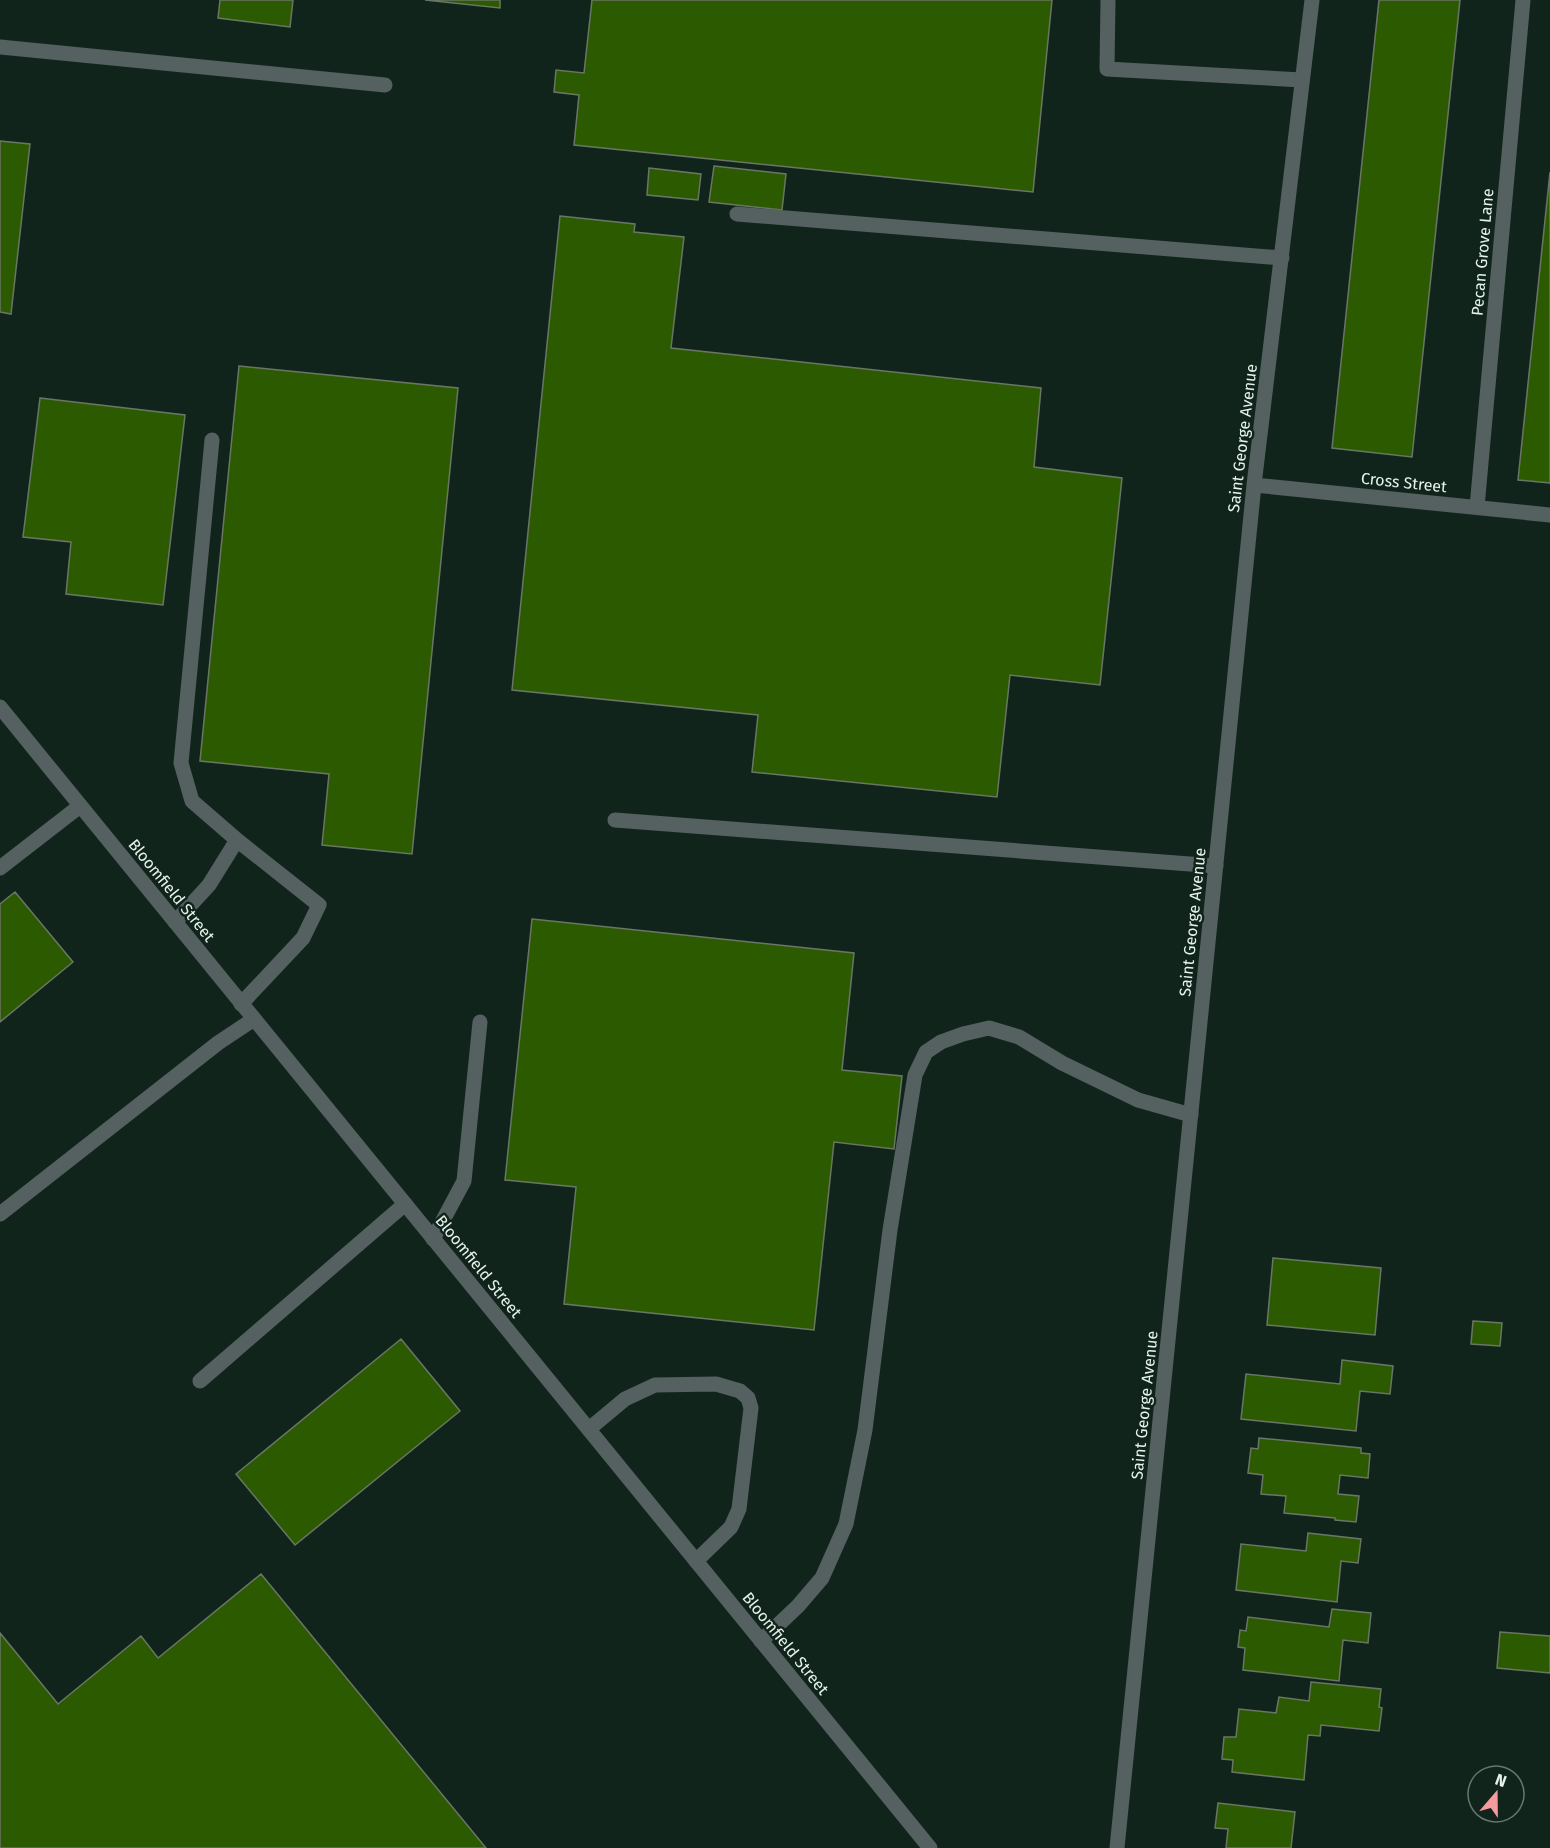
<svg xmlns="http://www.w3.org/2000/svg" width="1550" height="1848" font-family="'Fira Sans',sans-serif">
<style>
.building{fill:#2c5a00;stroke:#6a7664;stroke-width:1.5}
.lines{fill:none;stroke-linecap:round;stroke-linejoin:round}
.lane{stroke:#556060;stroke-width:15}
.street{stroke:#556060;stroke-width:15}
.labels{text-anchor:middle;stroke-width:5;stroke-linejoin:round;paint-order:stroke}
.street-label{font-size:16px;fill:#e6f2ec;stroke:#11241c}
</style>
<rect width="100%" height="100%" fill="#11241c"/>
<path class="building" d="M220,0h73l-3,27 -72,-9z
M425,0h75v8z
M592,0h460l-19,192 -459,-47 5,-50 -25,-3 2,-22 28,3z
M1379,0h81l-48,457 -80,-9z
M0,141l30,3 -19,170 -11,-2z
M714,166l72,8 -4,36 -73,-8z
M649,168l52,6 -3,26 -51,-5z
M1550,172v311l-32,-3z
M560,216l75,8 -1,8 50,5 -13,111 370,40 -7,79 88,11 -22,207 -90,-10 -13,122 -245,-25 6,-57 -246,-25z
M239,366l219,22 -46,466 -90,-9 7,-71 -129,-13z
M40,398l145,17 -22,190 -97,-11 5,-52 -48,-5z
M15,892l58,70 -73,60v-118z
M532,919l322,34 -12,117 60,6 -8,73 -60,-7 -20,188 -250,-26 12,-117 -71,-7z
M1273,1258l108,10 -6,67 -108,-10z
M1473,1321l29,2 -2,23 -29,-2z
M401,1339l59,72 -165,134 -59,-71z
M1342,1360l51,6 -3,28 -30,-3 -4,40 -115,-12 5,-45 94,10z
M1259,1438l102,10v5l9,1 -2,24 -28,-3 -2,19 21,2 -3,26 -21,-2v-2l-51,-5 2,-17 -25,-2 2,-19 -15,-2 3,-25 7,1z
M1308,1533l53,6 -3,24 -17,-2 -4,41 -101,-12 5,-46 65,7z
M261,1574l225,274h-486v-215l58,71 83,-68 17,22z
M1332,1609l39,4 -3,30 -25,-3 -4,41 -96,-11 2,-22 -7,-1 2,-17 6,1 2,-14 81,10z
M1500,1632l50,4v37l-53,-5z
M1311,1682l70,7 -2,18 3,1 -3,23 -58,-6 -1,11 -12,-1 -4,45 -72,-8 1,-12 -11,-1 2,-22h12l3,-28 37,4 3,-16 30,4z
M1218,1803l77,9 -4,36h-65l2,-19 -13,-1z"/>
<g class="lines">
<path class="lane" d="M1108,0l-1,69 195,11
M0,47l385,38
M737,214l545,44
M212,440l-31,323 11,38 45,39
M615,820l601,46
M0,868l80,-62
M175,922l34,-37 28,-45 82,65 -16,33 -62,66
M0,1214l218,-171 36,-24
M433,1239l31,-58 16,-159
M200,1381l205,-177
M589,1429l36,-30 30,-14 61,-1 24,7 8,7 3,10 -12,101 -8,18 -35,34
M761,1641l37,-35 24,-28 24,-54 19,-94 25,-200 25,-155 11,-23 15,-10 22,-8 26,-6 30,9 43,26 76,37 53,15"/>
<path class="street" d="M1254,485l296,30
M1477,507l46,-507
M0,707l930,1141
M1117,1848l137,-1363 58,-485"/>
</g>
<g class="labels">
<g class="street-label">
<text transform="translate(1482 252) rotate(-85)" y="6">Pecan Grove Lane</text>
<text transform="translate(1242 438) rotate(-83)" y="6">Saint George Avenue</text>
<text transform="translate(1404 482) rotate(6)" y="6">Cross Street</text>
<text transform="translate(172 890) rotate(51)" y="6">Bloomfield Street</text>
<text transform="translate(1192 922) rotate(-84)" y="6">Saint George Avenue</text>
<text transform="translate(479 1266) rotate(51)" y="6">Bloomfield Street</text>
<text transform="translate(1144 1405) rotate(-84)" y="6">Saint George Avenue</text>
<text transform="translate(786 1643) rotate(51)" y="6">Bloomfield Street</text>
</g>
</g>
<g transform="translate(1496 1794) rotate(20)"><circle r="28" fill="#11241c" stroke="#66766f" stroke-width="1.5"/>
<path d="M0-4.5L10 22L0 15L-10 22Z" fill="#f59b9e"/>
<text y="-9" font-size="16" font-weight="bold" text-anchor="middle" fill="#e6f2ec">N</text>
</g>
</svg>
